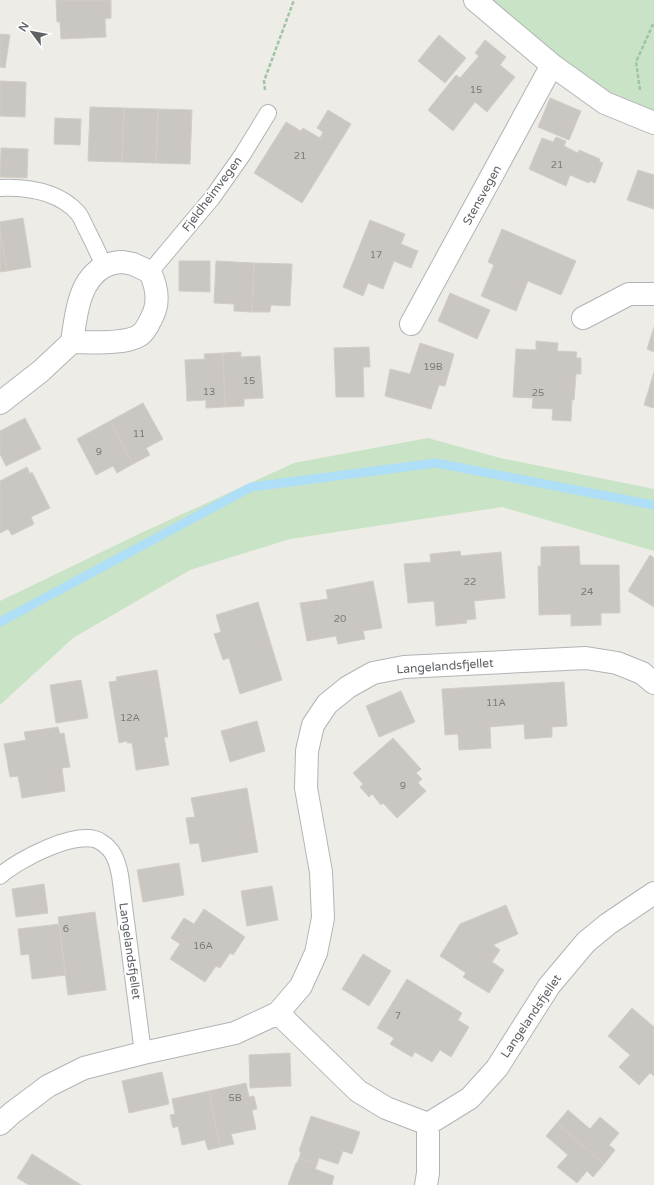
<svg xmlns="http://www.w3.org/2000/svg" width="654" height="1185" font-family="'Varela Round',sans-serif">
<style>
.green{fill:#c8e3c5}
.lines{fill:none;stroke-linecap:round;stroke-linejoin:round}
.stream{stroke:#aedff7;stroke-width:9}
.building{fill:#cac7c3;stroke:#d3cdc5}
.lane-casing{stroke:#b1b4b7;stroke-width:18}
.street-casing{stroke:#b1b4b7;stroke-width:24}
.path{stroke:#9fc4a6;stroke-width:2.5;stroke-dasharray:4 2;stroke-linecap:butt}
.lane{stroke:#fff;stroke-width:16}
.street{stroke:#fff;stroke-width:22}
.labels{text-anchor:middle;stroke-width:4;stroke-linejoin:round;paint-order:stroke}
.number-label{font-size:10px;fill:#797b7c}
.street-label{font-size:12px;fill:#5e6265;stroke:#fff}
</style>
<rect width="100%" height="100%" fill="#eeece6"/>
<path class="green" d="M463,0h191v121l-120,-68z
M428,438l72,20 154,31v62l-152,-44 -212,32 -100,31 -117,68 -73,67v-104l141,-68 153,-70z"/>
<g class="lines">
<path class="stream" d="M0,622l251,-135 185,-24 218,42"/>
</g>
<path class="building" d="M56,0h55v18l-6,1 1,18 -45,2 -1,-17h-3z
M0,34l10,1 -5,33 -5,-1z
M439,35l27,23 -21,25 -27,-22z
M485,40l21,17 -6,8 15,12 -28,35 -12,-10 -22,29 -25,-21 28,-35 4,3 19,-22 -4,-3z
M0,81l26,1 -1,35 -25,-1z
M550,98l31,13 -12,29 -31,-13z
M90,107l34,1 -2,54 -34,-1z
M124,108l34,1 -2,54 -34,-1z
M158,109l34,1 -2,54 -34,-1z
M328,110l23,14 -49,79 -48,-30 32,-51 15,9 2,-3 17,10 3,-6 -6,-4z
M55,118l26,1 -1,26 -26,-1z
M556,137l10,4 -2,5 14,7 1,-3 21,9 -1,2 4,2 -8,20 -5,-2 -1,2 -19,-8 -4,11 -37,-17 13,-31 11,4z
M1,148l27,1 -1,29 -27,-1z
M638,170l16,5v34l-27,-9z
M23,218l8,49 -24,4 -7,-40v-9z
M370,220l35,14 -4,10 17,7 -7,17 -17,-7 -11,28 -15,-6 -5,13 -20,-9z
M502,229l74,32 -15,34 -33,-14 -12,30 -35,-15 13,-31 -6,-3z
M0,231l7,40 -7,1z
M179,261h31v31l-31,-1z
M216,261l38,2 -2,49 -18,-1v-7l-20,-1z
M254,263l38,1 -2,42 -19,-1 -1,7h-18z
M450,293l40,17 -13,29 -39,-18z
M654,327v25l-7,-3z
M536,341l22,2 -1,8 20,1 -1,6h5v16h-5l-2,26h-2l-1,21 -19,-1 1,-11 -21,-1 1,-10 -20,-1 3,-48 20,1z
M420,343l34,11 -9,32 -6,-1 -8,24 -46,-13 5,-27 20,5z
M369,347l1,20h-7l1,30h-28l-2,-49z
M241,352v5l19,-1 3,42 -19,1v7l-19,1 -2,-54z
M223,353l2,54 -19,1v-8l-19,1 -2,-41 20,-1 -1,-5z
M654,372v36l-10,-3z
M143,403l20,36 -17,9 4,7 -17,9 -23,-43z
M25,418l16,31 -35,17 -6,-12v-23z
M110,421l23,43 -16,9 -4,-7 -17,9 -19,-36z
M27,467l3,7 2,-2 18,36 -19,9 3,7 -22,11 -4,-6 -8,4v-52z
M579,546l1,19h39l1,48h-19v12l-30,1v-12l-32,1 -1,-49h3v-19z
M460,551l1,5 40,-4 4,46 -31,3 2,18 -10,1 1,3 -31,3 -2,-25 -26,2 -4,-39 27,-2 -1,-8z
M650,555l4,3v49l-26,-16z
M373,581l9,47 -19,3 2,8 -27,5 -2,-8 -29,5 -7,-38 28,-4 -2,-9z
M258,602l24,78 -42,14 -11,-36 -6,2 -9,-26 7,-2 -5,-17z
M157,670l11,67h-4l5,28 -33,5 -4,-27h-5v-2l-8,2 -10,-61 8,-1 -1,-4z
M81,680l7,38 -32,5 -6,-38z
M564,682l3,44 -15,1v10l-27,2 -1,-15 -34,3 1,21 -32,2 -1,-16 -13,1 -3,-46z
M401,691l14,31 -36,15 -13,-31z
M257,721l8,30 -35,11 -9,-31z
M58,727l2,7 4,-1 6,34 -8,1 3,23 -43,7 -4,-22 -8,1 -6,-33 22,-4 -2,-8z
M393,738l28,31 -5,4 6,6 -4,4 8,8 -29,27 -14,-15 -2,2 -9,-11 -3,3 -9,-10 3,-3 -10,-11z
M247,788l11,64 -56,10 -3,-19 -9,1 -4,-26 9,-1 -4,-19z
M179,863l5,32 -41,7 -6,-32z
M44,884l4,29 -32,4 -4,-28z
M272,886l6,34 -31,6 -6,-35z
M506,905l12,29 -25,11 7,5 -8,12 12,8 -15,23 -26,-16 3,-4 -26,-17 20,-32z
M204,909l41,28 -12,18 -3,-2 -10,15 -4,-2 -11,16 -35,-23 10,-15 -9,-6 13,-20 10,6z
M95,912l11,78 -38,5 -10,-78z
M59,924l7,51 -34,4 -3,-25 -8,1 -3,-26z
M363,954l28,17 -22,35 -27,-17z
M407,979l55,34 -4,7 11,7 -18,30 -11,-7 -8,12 -17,-10 -3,5 -22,-13 4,-6 -17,-10z
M632,1008l22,19v49l-4,-3 -11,12 -20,-18 11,-12 -22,-19z
M290,1053l1,33 -41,2 -1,-33z
M162,1072l7,32 -40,9 -7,-32z
M246,1083l3,14 5,-1 3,13 -5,1 4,19 -25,5 3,10 -14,3 -11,-56z
M209,1091l11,56 -12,3 -3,-10 -23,5 -4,-19 -5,2 -3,-13 5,-1 -3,-15z
M568,1110l22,19 10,-12 19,16 -10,12 6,5 -11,14 -47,-41z
M311,1116l49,16 -8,22 -9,-3 -5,13 -19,-6 -2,6 -18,-6 2,-6 -2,-1z
M557,1123l47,41 -11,13 -6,-6 -10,12 -20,-16 11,-12 -22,-19z
M32,1154l49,31h-52l-12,-7z
M299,1158l18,6 -2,5 19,7 -2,9h-44l8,-22h1z"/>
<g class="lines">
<defs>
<path id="lane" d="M0,188c27,-1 58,3 78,25 4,5 6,12 9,17 6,12 12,24 17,36
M150,272l62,-74 31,-44 25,-41
M0,876c17,-16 80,-49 101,-34 13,8 16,19 19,33l23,178"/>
<path id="street" d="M475,0l77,65 53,38 49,20
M123,262l10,2 17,8c7,15 10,30 2,45 -3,6 -6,14 -12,18 -14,10 -51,7 -68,7 4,-26 6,-62 33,-76 6,-3 12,-4 18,-4z
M583,318l46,-24h25
M411,324l141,-259
M0,403l41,-32 31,-29
M278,1013l80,78 28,17 42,16
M0,1124l12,-11 36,-27 36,-18 59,-15 92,-20 43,-20 23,-27 15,-33 7,-35 -2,-46 -15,-84 1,-37 6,-26 14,-21 21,-17 25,-14 31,-6 182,-9 31,5 25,10 12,10
M426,1185l2,-12v-49l42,-26 27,-30 52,-82 37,-44 22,-18 46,-31"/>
</defs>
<use href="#lane" class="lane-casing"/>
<use href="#street" class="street-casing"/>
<path class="path" d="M265,90l-1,-9 30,-81
M640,90l-4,-28 18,-40"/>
<use href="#lane" class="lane"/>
<use href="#street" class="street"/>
</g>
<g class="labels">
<g class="number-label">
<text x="476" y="93">15</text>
<text x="300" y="159">21</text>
<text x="557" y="168">21</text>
<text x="376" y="258">17</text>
<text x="433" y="370">19B</text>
<text x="249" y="384">15</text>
<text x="209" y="395">13</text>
<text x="538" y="396">25</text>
<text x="139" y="437">11</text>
<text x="99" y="455">9</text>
<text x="470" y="585">22</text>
<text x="587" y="595">24</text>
<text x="340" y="622">20</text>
<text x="496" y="706">11A</text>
<text x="130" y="721">12A</text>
<text x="403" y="789">9</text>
<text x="66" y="932">6</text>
<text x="203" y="949">16A</text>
<text x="398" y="1019">7</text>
<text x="235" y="1101">5B</text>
</g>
<g class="street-label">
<text transform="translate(212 194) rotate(-53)" y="4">Fjeldheimvegen</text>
<text transform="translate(482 195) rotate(-61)" y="4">Stensvegen</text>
<text transform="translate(445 666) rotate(-4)" y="4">Langelandsfjellet</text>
<text transform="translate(130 951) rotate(82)" y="4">Langelandsfjellet</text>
<text transform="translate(531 1016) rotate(-56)" y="4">Langelandsfjellet</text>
</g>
</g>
<g transform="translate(32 32) rotate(302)" stroke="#ffffff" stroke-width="3" paint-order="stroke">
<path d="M0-3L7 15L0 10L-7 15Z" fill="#5e6265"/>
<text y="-6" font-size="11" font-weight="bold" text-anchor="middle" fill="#5e6265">N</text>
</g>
</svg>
